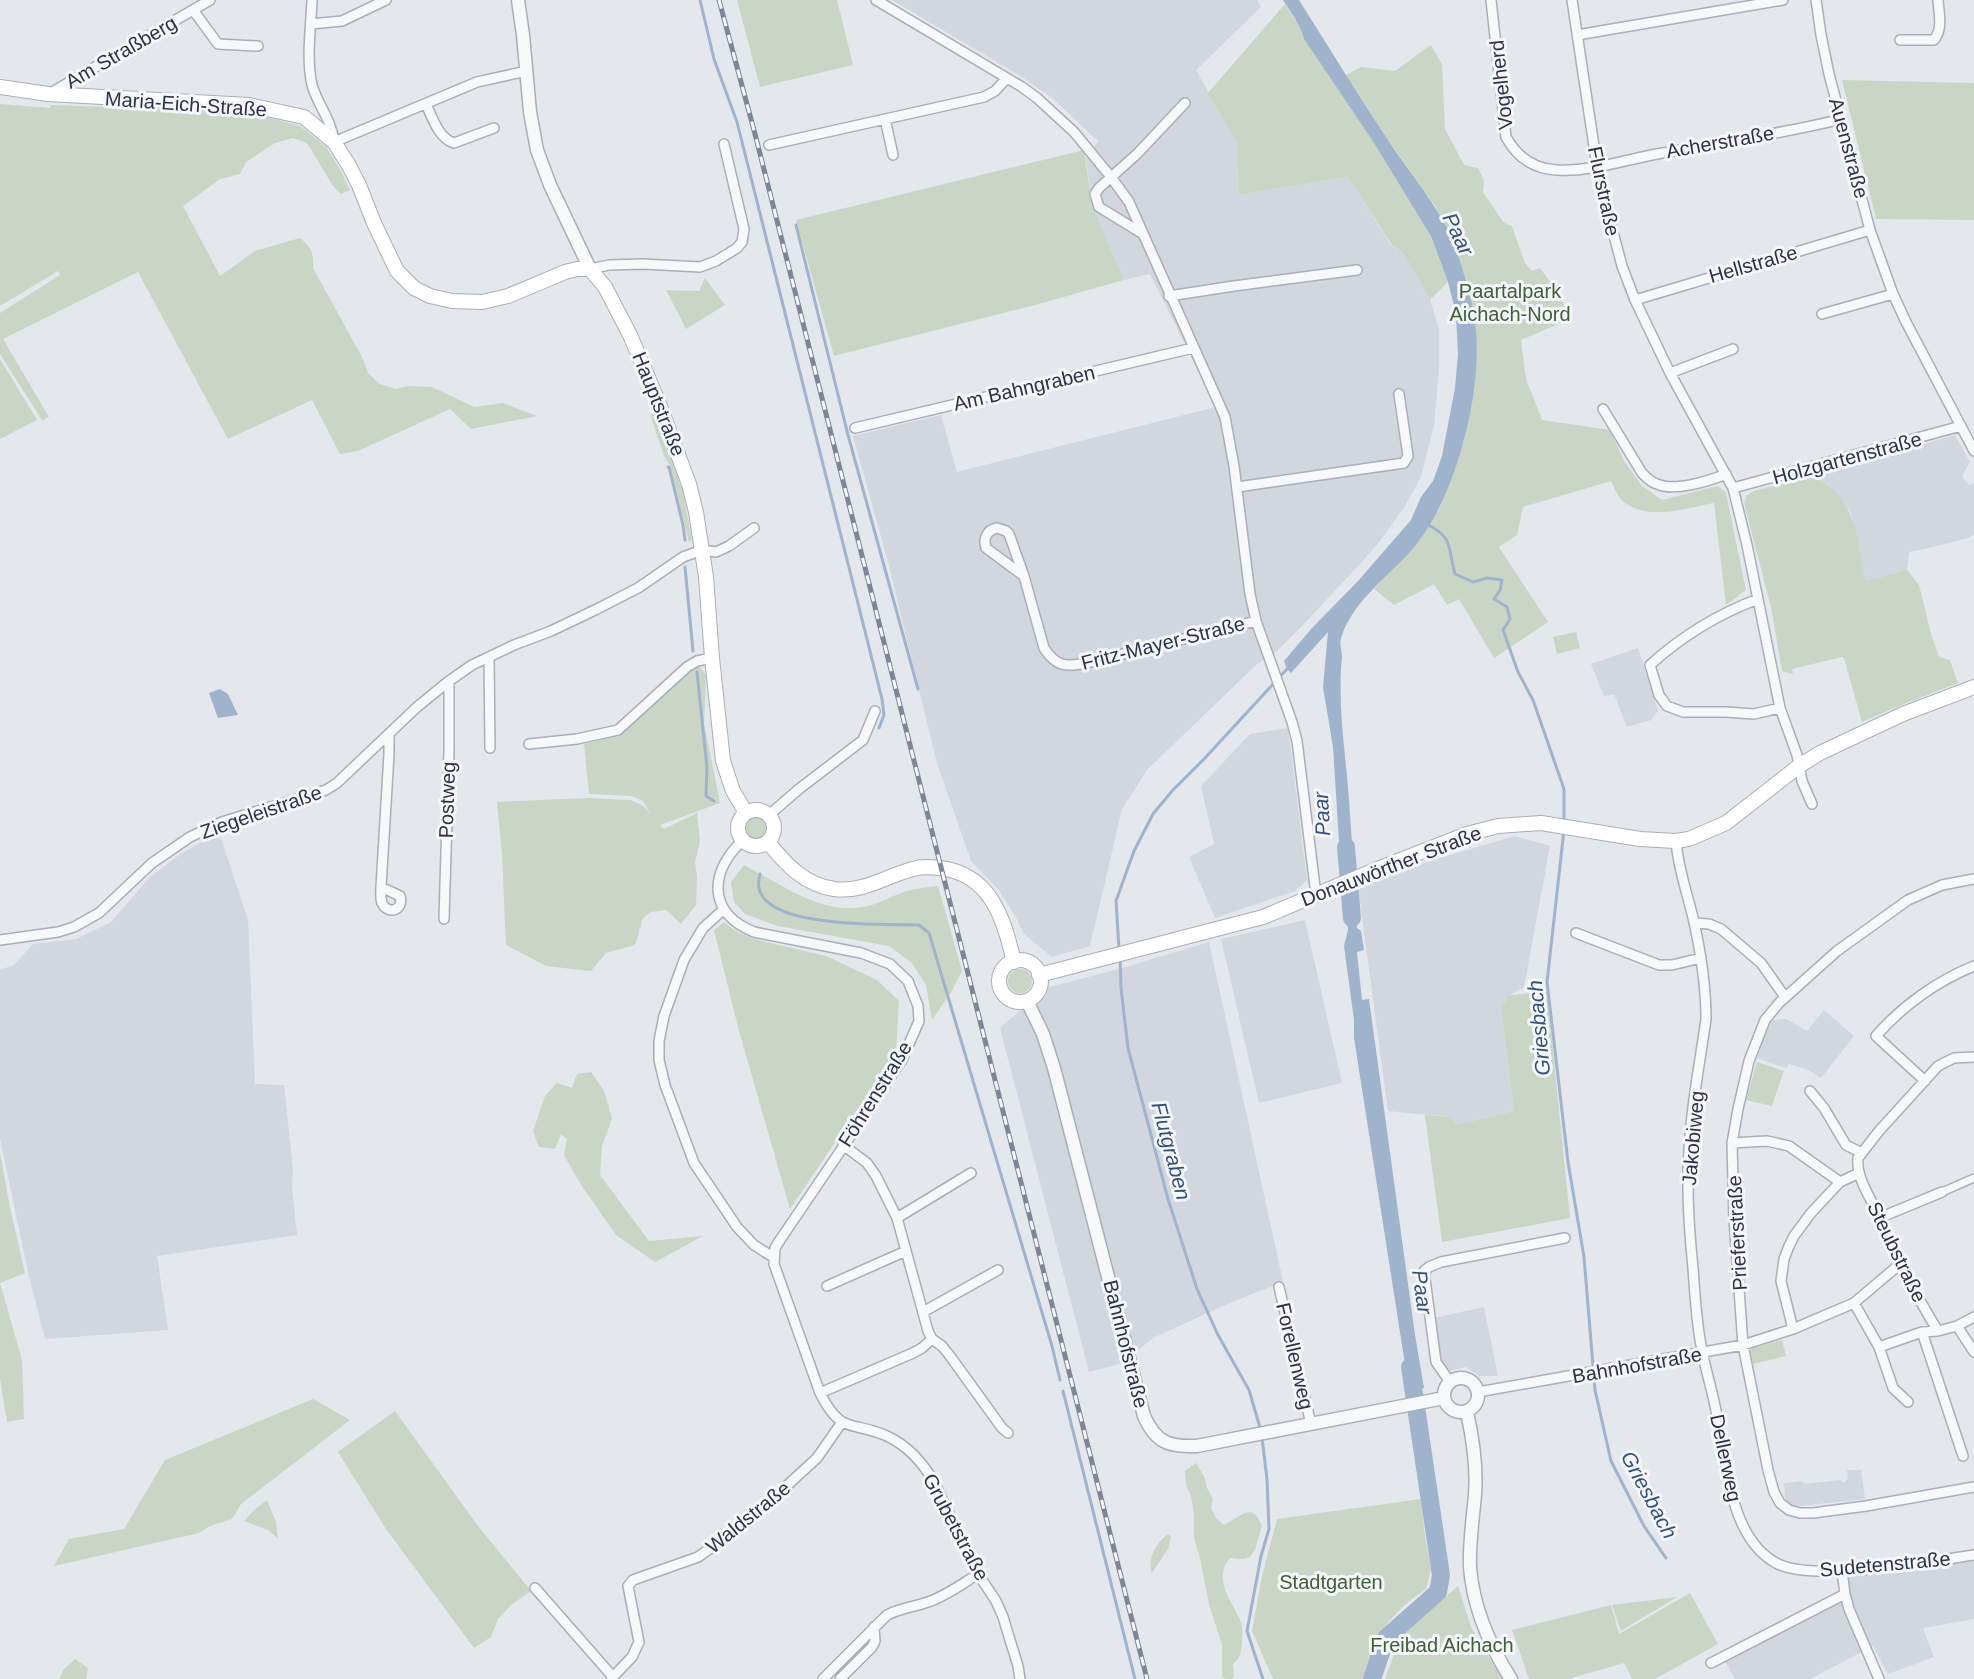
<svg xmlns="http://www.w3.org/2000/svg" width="1974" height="1679" font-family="Arial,sans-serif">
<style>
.built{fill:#d2d6de}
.green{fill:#c9d6c5}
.water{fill:#9fb4cc}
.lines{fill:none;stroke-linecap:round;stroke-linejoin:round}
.stream{stroke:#9fb4cc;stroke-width:3}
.river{stroke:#9fb4cc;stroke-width:18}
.pedestrian-casing{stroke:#a9aeb7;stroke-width:10}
.minor-casing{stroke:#a9aeb7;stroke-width:12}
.tertiary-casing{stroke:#a9aeb7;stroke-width:15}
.secondary-casing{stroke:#a9aeb7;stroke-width:16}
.pedestrian{stroke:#f7f8fa;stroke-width:7}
.minor{stroke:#f7f8fa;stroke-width:9}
.tertiary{stroke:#f7f8fa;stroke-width:12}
.secondary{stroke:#fff;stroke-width:14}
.rail-casing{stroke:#7d8696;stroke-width:5}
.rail{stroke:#f4f6f9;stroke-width:3;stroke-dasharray:9;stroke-linecap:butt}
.labels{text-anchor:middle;stroke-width:6;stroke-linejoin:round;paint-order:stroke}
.street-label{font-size:20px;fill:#2b3445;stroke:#f4f6f9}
.park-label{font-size:20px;fill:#3f6138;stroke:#f4f6f9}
.water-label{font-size:21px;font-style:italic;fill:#34527a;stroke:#f4f6f9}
</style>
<rect width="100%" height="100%" fill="#e4e7ec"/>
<path class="built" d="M892,0h365l4,7 -65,63 40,71 3,54 109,-18 43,68 13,9 26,46 9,29v40l-5,57 -13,51 -16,29 -25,35 -19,22 -62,66 -22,22 -21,14 -109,105 -25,39 -32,137 -38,11 -28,-23 -7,-15 -19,-30 -27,-28 -34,-98 -50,-205 -34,-122 88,-21 16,57 259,-65 -66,-133 -26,6 -32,-75 -6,-47 12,-17 -47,-44 -32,-22z
M1955,435l15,27 -8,14 7,9 5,-2v51l-6,4 -39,10 -20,4 -2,18 -41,11 -16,-71 -22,-25 -19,-8z
M1638,648l20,63 -7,9 -24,7 -13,-33 -10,2 -13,-32z
M1288,728l19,152 -12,11 -80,27 -26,-61 25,-13 -13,-58 49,-52z
M219,832l29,88 7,164 29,1 9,85 -1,17 5,48 -140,21 11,74 -123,9 -16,-63 -29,-137v-169l14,-5 19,-21 43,-5 35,-17 38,-44 30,-23z
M1515,836l35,10 -26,141 -15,8 -8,13 13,103 -59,14 -4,-8 -63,-6 -30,-225 75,-26z
M1305,920l37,163 -83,20 -38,-164z
M1209,942l74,340 -58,23 -72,33 -31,25 -33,9 -89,-344 46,-40 80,-21z
M1824,1010l30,26 -33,42 -13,-8 -19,-6 -3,4 -29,-10 10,-29 6,-9 13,-1 21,12z
M1484,1307l14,69h-19l-13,-9 -17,4 -9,-11 -7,-42z
M1847,1470h14l4,29 -65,7 -10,-1 -5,-6 -1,-16 18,-2 3,3 35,-4 3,3 5,-4z
M1974,1560v59l-51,9 11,29 -46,17 -15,-28 -63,33h-75l-11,-19 109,-57 16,-28z"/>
<path class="green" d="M737,0h100l16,65 -93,22z
M1285,4c7,12 15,21 19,35l70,104 43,68 14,25 17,46 -18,18 -26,-46 -12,-9 -44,-68 -109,18 -3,-54 -28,-48z
M1431,45l11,20 3,64 19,36 14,3 6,13 -1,11 21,31 8,3 13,37 7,8 8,-3 16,22 16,28 -51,22 5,39 16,41 68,10 14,31 18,25 20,14 56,-14 8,7 20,97 -20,15 -12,-102c-28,5 -67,19 -91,-2 -5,-4 -9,-13 -12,-20l-88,26 -6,28 -18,12 49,75 -54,36 -35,-59 -12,6 -13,-21 -40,21 -20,-16 23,-24 42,-57 14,-34 12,-36 8,-49 4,-42 -2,-26 -18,-71 -22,-44 -44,-62 -45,-69 15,-8 34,4z
M1842,80l132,3v137l-98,-1z
M0,104l50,4 1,-3 197,7 52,14 26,21 14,22 10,21 -9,4 -8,-8 -26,-43 -14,-5 -18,5 -29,19 -6,12 -20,5 -37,27 37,70 35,-25 45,-13c11,9 14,15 13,30l49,89 6,16 12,11 16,5 12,-3 24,1 42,20 29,-4 34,13 -66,13 -21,-20 -92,42 -18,3 -28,-54 -84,39 -90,-167 -135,67 46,78 -7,3 -42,-66v-41l60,-38 -2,-4 -58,35z
M1084,150l8,55 32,75 -89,25 -201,51 -38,-136z
M705,278l20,27 -39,24 -20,-39 33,1z
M0,359l37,61 -37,19z
M650,414h3l5,4 25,74 9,48 -3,2 -19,-77 -6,-9z
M1809,477c7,3 15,5 21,10 28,21 28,62 36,94l41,-11 12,15 12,49 8,23 11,3 8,23 -52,20 -44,19 -18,-64 -2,-1 -50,12 1,5 -11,-3 -11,-64 -27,-104 3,-8 7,-4z
M1576,632l4,16 -23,6 -4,-17z
M700,667l6,8 -2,48 16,80 -60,22 4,4 33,-16 3,29 -5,20 2,14 -1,29 -15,19 -15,-14 -15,2 -8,6 -8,27 -29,8 -15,18 -45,-5 -40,-21 -4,-91 -5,-52 90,-4 44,2 12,6 8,8 -8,-13 -11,-5 -43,-2 -5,-50 36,-9 71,-66z
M742 828a14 14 0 1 1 28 0a14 14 0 1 1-28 0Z
M744,865c36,18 76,50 119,42 16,-2 31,-13 48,-17 8,-2 18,-3 27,-4l24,85 -10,20 -20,29 -6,-35 -14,-22 -23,-17 -111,-20 -33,-12 -11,-12 -3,-20z
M724,922l15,11 19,7 68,16 51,24 22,21 -3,51 -106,157 -51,-178 -25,-101z
M1008 981a12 12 0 1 1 24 0a12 12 0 1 1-24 0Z
M1547,992l23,226 -128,24 -17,-127 26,2 4,8 59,-14 -13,-103 8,-13z
M1757,1062l27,9 -12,35 -26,-6z
M591,1072l13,19 8,27 -10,28 -2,29 49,66 54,-5 -48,26 -39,-27 -35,-50 -17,-30 3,-16 -6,-5 -6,15 -16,-2 -6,-16 12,-35 12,-13 15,5 5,-14z
M0,1152l10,56 15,65 -25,10z
M0,1283l22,77 2,59 -17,3 -7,-43z
M1782,1340l4,16 -33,8 -3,-15z
M313,1399l37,21 -109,84 -9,15 -22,7 -11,7 -145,33 15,-27 55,-10 41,-69z
M395,1411l83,115 53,65 -20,14 -13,14 -7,18 -17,11 -88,-119 -48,-77z
M1196,1463l9,15 2,10 6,11 -2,9 5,10 8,7 20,-12 7,-1 6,4 5,10 -7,23 -5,8 -7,2 -13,-1c-18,21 2,43 10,62 3,7 2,16 2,24 -1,9 -2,15 -9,20l1,12 -2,3h-7l-3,-3v-31l-13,-41 -9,-46 -6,-20v-25l-3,-17 -5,-11 -1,-14z
M1421,1499l4,37 6,33 -5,20c-41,28 -47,45 -63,90h-90l-21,-48 10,-55 15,-57z
M267,1500l9,22 2,16 -10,-8 -24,-9 10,-11z
M1168,1534l3,2 -2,11 -17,26c-5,-14 4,-30 16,-39z
M1458,1586l13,41 31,52h-117l15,-42z
M1690,1593l28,51 -63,35h-23l-8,-16 -56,16h-39l-17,-49 99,-25 8,29z
M1677,1597l-56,34 -9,-26z
M75,1659l13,9 -2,11h-27l5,-10z"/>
<path class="water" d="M1283,0h16c31,49 61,98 93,146 21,31 54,70 65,106 7,21 15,48 18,70 9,64 -17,167 -56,219 -25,33 -65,56 -78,97 -2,6 1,12 1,19 -4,39 1,80 5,119 3,31 4,61 7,91l-13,6 -8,-126 -10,-60 5,-55 -37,41 -4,-4 -3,-8 28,-33 46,-47 53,-61 10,-23 12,-16 9,-25 13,-68 3,-34 -2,-40 -8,-32 -17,-46 -57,-93 -70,-104c-4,-15 -13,-26 -21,-39z
M220,689l8,5 10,21 -20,3 -9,-25z
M1354,891l3,37 4,3 3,19 -7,2 5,48 7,-1 46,336 9,53 -15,2 -55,-352v-18l-10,-74 4,-16 -3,-35z"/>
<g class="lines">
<path class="stream" d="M700,0l14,59 23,63 145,577 2,16 -5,13
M796,225l52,210 70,254
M668,467h1l14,58 2,15
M1427,524c27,15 20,21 28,50l18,8 14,-4 15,2 -2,10 -6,9 13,8 3,12 -7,11 15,42 15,28 31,89v34
M685,567l8,84
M697,672l10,96 -1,28 8,5
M1564,830l-17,152 21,180 16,95 11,133 16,71 33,65 22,32
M760,874c-1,4 -2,10 -1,14 8,41 128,36 160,37l10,8 123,413 8,34
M1119,949l-3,-48 18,-50 19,-37 19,-23 33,-33 82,-89
M1120,958l1,30 7,60 40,151 29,90 21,46 31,55 12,41
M1063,1391l72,288
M1262,1438l5,41 2,50 -8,27 -14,75 16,48"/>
<path class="river" d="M1346,847l6,71
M1372,1679l14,-41 52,-46 3,-17 -31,-208"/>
<defs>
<path id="pedestrian" d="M1942,1192l32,-14"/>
<path id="minor" d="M312,0c-1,27 -6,58 0,85 6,21 19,33 22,57l143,-60 50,-11
M876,0l146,87 15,11 37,34 37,45 18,25 96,215 9,49 16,128 6,27 36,101 5,19 19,154
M1491,0l15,137c11,20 28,32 51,33 33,2 67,-10 100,-16 61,-11 124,-20 185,-35
M1572,0l25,166 7,32 18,68 13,34 35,73 63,115 14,57 33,163 17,47 5,26 10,23
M1816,0l5,35 8,39 41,156 23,64 13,28 68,129
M193,10l25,34 40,2
M311,24l31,-3 44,-21
M1577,35l206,-35
M1900,40h34c9,-11 5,-26 4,-40
M49,94l161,-94
M426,104c6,13 13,35 28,39l40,-15
M885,119l8,36
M769,145l215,-48 11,-6 12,-13
M1143,234l-44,-27 -4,-13 4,-6 38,-34 48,-51
M590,269l19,-4 34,-1 57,3 16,-6 21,-13 5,-6 2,-13 -20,-85
M1169,296l65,-10 123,-16
M1635,300l235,-70
M1822,314l71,-20
M1670,373l63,-24
M1603,409l39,64c4,4 8,9 15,11 17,8 52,-3 69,-10
M855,428l338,-80
M1237,487l167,-24 4,-7 -1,-7 -8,-55
M1733,488l228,-62
M997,528l9,3 3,3 15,42 -38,-28c-3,-10 1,-18 11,-20z
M1024,576l20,72c12,19 22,19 43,15l169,-42
M1758,599c-40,15 -77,38 -108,66l9,30 8,11 16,6h43l28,2 26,-6
M489,657l1,91
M529,744l48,-5 41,-9 69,-63 10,-6 15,-3
M769,815l30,-26 64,-49 12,-29
M743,840c-34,32 -36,73 11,92l107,21 29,11 18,17 10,25 1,15 -17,39 -122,180 -5,8 -1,16 46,129c22,43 31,27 67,43 21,10 37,28 48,48l43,90 18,27 7,16 15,49 2,13
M1676,841c2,28 12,54 18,81 7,32 12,65 12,97 -6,44 -15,87 -17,131 -3,40 0,79 4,118 2,26 3,51 8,77 4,24 12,47 16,71 10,47 12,121 59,147 35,20 155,-2 198,-8
M1974,879l-32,6 -34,15 -71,51 -58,52 -14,17 -16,41 -11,48 -6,34 2,76 9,126 25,125 6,22 6,11 9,7 11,3h13l53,-7 108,-19
M381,887l19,9c4,15 -12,19 -18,7 -2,-5 -1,-11 -1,-16l8,-133v-20
M723,910l-20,18 -19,32 -20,56 -5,25v19l6,25 29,78 43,64 17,18 19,12
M444,919l5,-168v-70
M1694,923l15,1 12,5 40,34 24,34
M1576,933l83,32h13l29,-7
M0,940l58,-8 16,-5 25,-14 53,-50 38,-26 32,-15 104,-32 11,-7 80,-76 32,-26 23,-16 42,-20 37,-14 44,-21 43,-22 45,-31 19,-7 14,2 13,-6 25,-18
M1925,1081l-49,-45c26,-30 61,-55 98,-70
M1810,1091l14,17 22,37 14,7
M1732,1143l35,-2 22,5 51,36
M897,1218l74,-45
M1879,1218l63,-26
M827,1286l79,-35
M1279,1287l32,137
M1854,1303l25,44 14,41 15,14
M923,1312l75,-42
M1957,1326l17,26
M1793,1329l-12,-48 3,-22 5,-13 5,-10 17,-23 29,-31 19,-9
M1938,1331c-24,-38 -44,-80 -62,-121 -8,-16 -20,-34 -18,-52l21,-27 59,-65 16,-8 20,-1
M1922,1332l41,124
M932,1339l10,7 8,10 52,72 6,5
M1879,1347l43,-15 16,-1 19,-5 17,-9
M1450,1382l-14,-20 -12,-91 5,-4 12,-5 124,-24
M1478,1392l265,-47 50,-16 61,-26 46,-39
M820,1393l93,-40 9,-5 10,-9 -4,-8 -31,-113 -21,-42 -9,-13 -24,-18
M535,1588l78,89
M1845,1594l4,15 30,70
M1711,1663l134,-69 -3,-23
M611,1679l21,-22 7,-15 -11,-56 5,-6 65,-23 27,-19 43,-35 49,-45 25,-36
M823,1679l64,-64c13,-7 27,-8 41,-13 18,-6 34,-18 50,-28
M840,1679l32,-32 3,-6 -1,-14"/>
<path id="tertiary" d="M518,0l5,35 7,77 7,38 13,35 40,84
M1027,1001l16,33 11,34 90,348c12,27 25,31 53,30l247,-48
M1444 1395a17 17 0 1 1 34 0a17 17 0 1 1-34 0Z
M1467,1412c6,27 10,55 8,82 -2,25 -6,49 -5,73 3,39 20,79 41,112"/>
<path id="secondary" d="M0,87l48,7 201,11 55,12 30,25 14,22 11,21 15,38 23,48 17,17 16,8 22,5 30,1 26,-6 57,-24 12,-3h13l15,18 25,48 28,66 31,83 7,28 10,65 6,81 11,103 10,30 13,22
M738 828a18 18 0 1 1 36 0a18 18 0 1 1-36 0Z
M768,842c17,22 37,43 66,47 29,4 52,-13 79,-20 9,-3 18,-2 27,-1 51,6 64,51 74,94
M999 981a21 21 0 1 1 42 0a21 21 0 1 1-42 0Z
M1039,975l224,-58 117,-49 87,-34 31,-8 43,-3 99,16 36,2 13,-2 37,-16 73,-57 21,-13 83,-39 71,-27"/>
</defs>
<use href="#pedestrian" class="pedestrian-casing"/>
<use href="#minor" class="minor-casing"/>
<use href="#tertiary" class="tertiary-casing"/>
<use href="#secondary" class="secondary-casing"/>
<use href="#pedestrian" class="pedestrian"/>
<use href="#minor" class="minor"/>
<use href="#tertiary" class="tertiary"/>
<use href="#secondary" class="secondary"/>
<defs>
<path id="rail" d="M719,0l36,134 392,1545"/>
</defs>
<use href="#rail" class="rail-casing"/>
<use href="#rail" class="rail"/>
</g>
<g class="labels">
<g class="street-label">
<text transform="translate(121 52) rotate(-30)" y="7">Am Straßberg</text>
<text transform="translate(1501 85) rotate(-96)" y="7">Vogelherd</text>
<text transform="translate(186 104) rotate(4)" y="7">Maria-Eich-Straße</text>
<text transform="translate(1720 142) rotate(-10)" y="7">Acherstraße</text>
<text transform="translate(1849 148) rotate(75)" y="7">Auenstraße</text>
<text transform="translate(1604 191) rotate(78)" y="7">Flurstraße</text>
<text transform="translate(1753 264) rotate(-16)" y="7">Hellstraße</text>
<text transform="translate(1024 388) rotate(-13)" y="7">Am Bahngraben</text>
<text transform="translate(659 404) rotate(68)" y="7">Hauptstraße</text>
<text transform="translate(1847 458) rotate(-15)" y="7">Holzgartenstraße</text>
<text transform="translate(1163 643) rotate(-14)" y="7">Fritz-Mayer-Straße</text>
<text transform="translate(447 800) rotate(-88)" y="7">Postweg</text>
<text transform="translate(261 812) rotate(-19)" y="7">Ziegeleistraße</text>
<text transform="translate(1391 866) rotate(-21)" y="7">Donauwörther Straße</text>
<text transform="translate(875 1094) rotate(-58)" y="7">Föhrenstraße</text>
<text transform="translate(1693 1138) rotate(-85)" y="7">Jakobiweg</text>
<text transform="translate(1737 1233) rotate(-93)" y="7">Prieferstraße</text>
<text transform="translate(1897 1252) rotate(64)" y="7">Steubstraße</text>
<text transform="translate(1126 1344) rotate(76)" y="7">Bahnhofstraße</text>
<text transform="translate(1295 1356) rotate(77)" y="7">Forellenweg</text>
<text transform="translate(1637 1365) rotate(-10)" y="7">Bahnhofstraße</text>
<text transform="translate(1726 1458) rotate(78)" y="7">Dellerweg</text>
<text transform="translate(748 1517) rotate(-39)" y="7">Waldstraße</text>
<text transform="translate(956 1527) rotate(62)" y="7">Grubetstraße</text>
<text transform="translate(1885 1564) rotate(-5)" y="7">Sudetenstraße</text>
</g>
<g class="park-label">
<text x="1510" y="298">Paartalpark<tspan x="1510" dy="23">Aichach-Nord</tspan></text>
<text x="1331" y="1589">Stadtgarten</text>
<text x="1442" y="1652">Freibad Aichach</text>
</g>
<g class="water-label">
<text transform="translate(1458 234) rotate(64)" y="7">Paar</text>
<text transform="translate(1322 814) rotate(-93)" y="7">Paar</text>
<text transform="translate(1539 1028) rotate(-95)" y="7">Griesbach</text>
<text transform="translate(1171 1151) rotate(75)" y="7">Flutgraben</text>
<text transform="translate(1422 1292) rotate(82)" y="7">Paar</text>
<text transform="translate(1649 1495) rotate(62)" y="7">Griesbach</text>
</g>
</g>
</svg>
